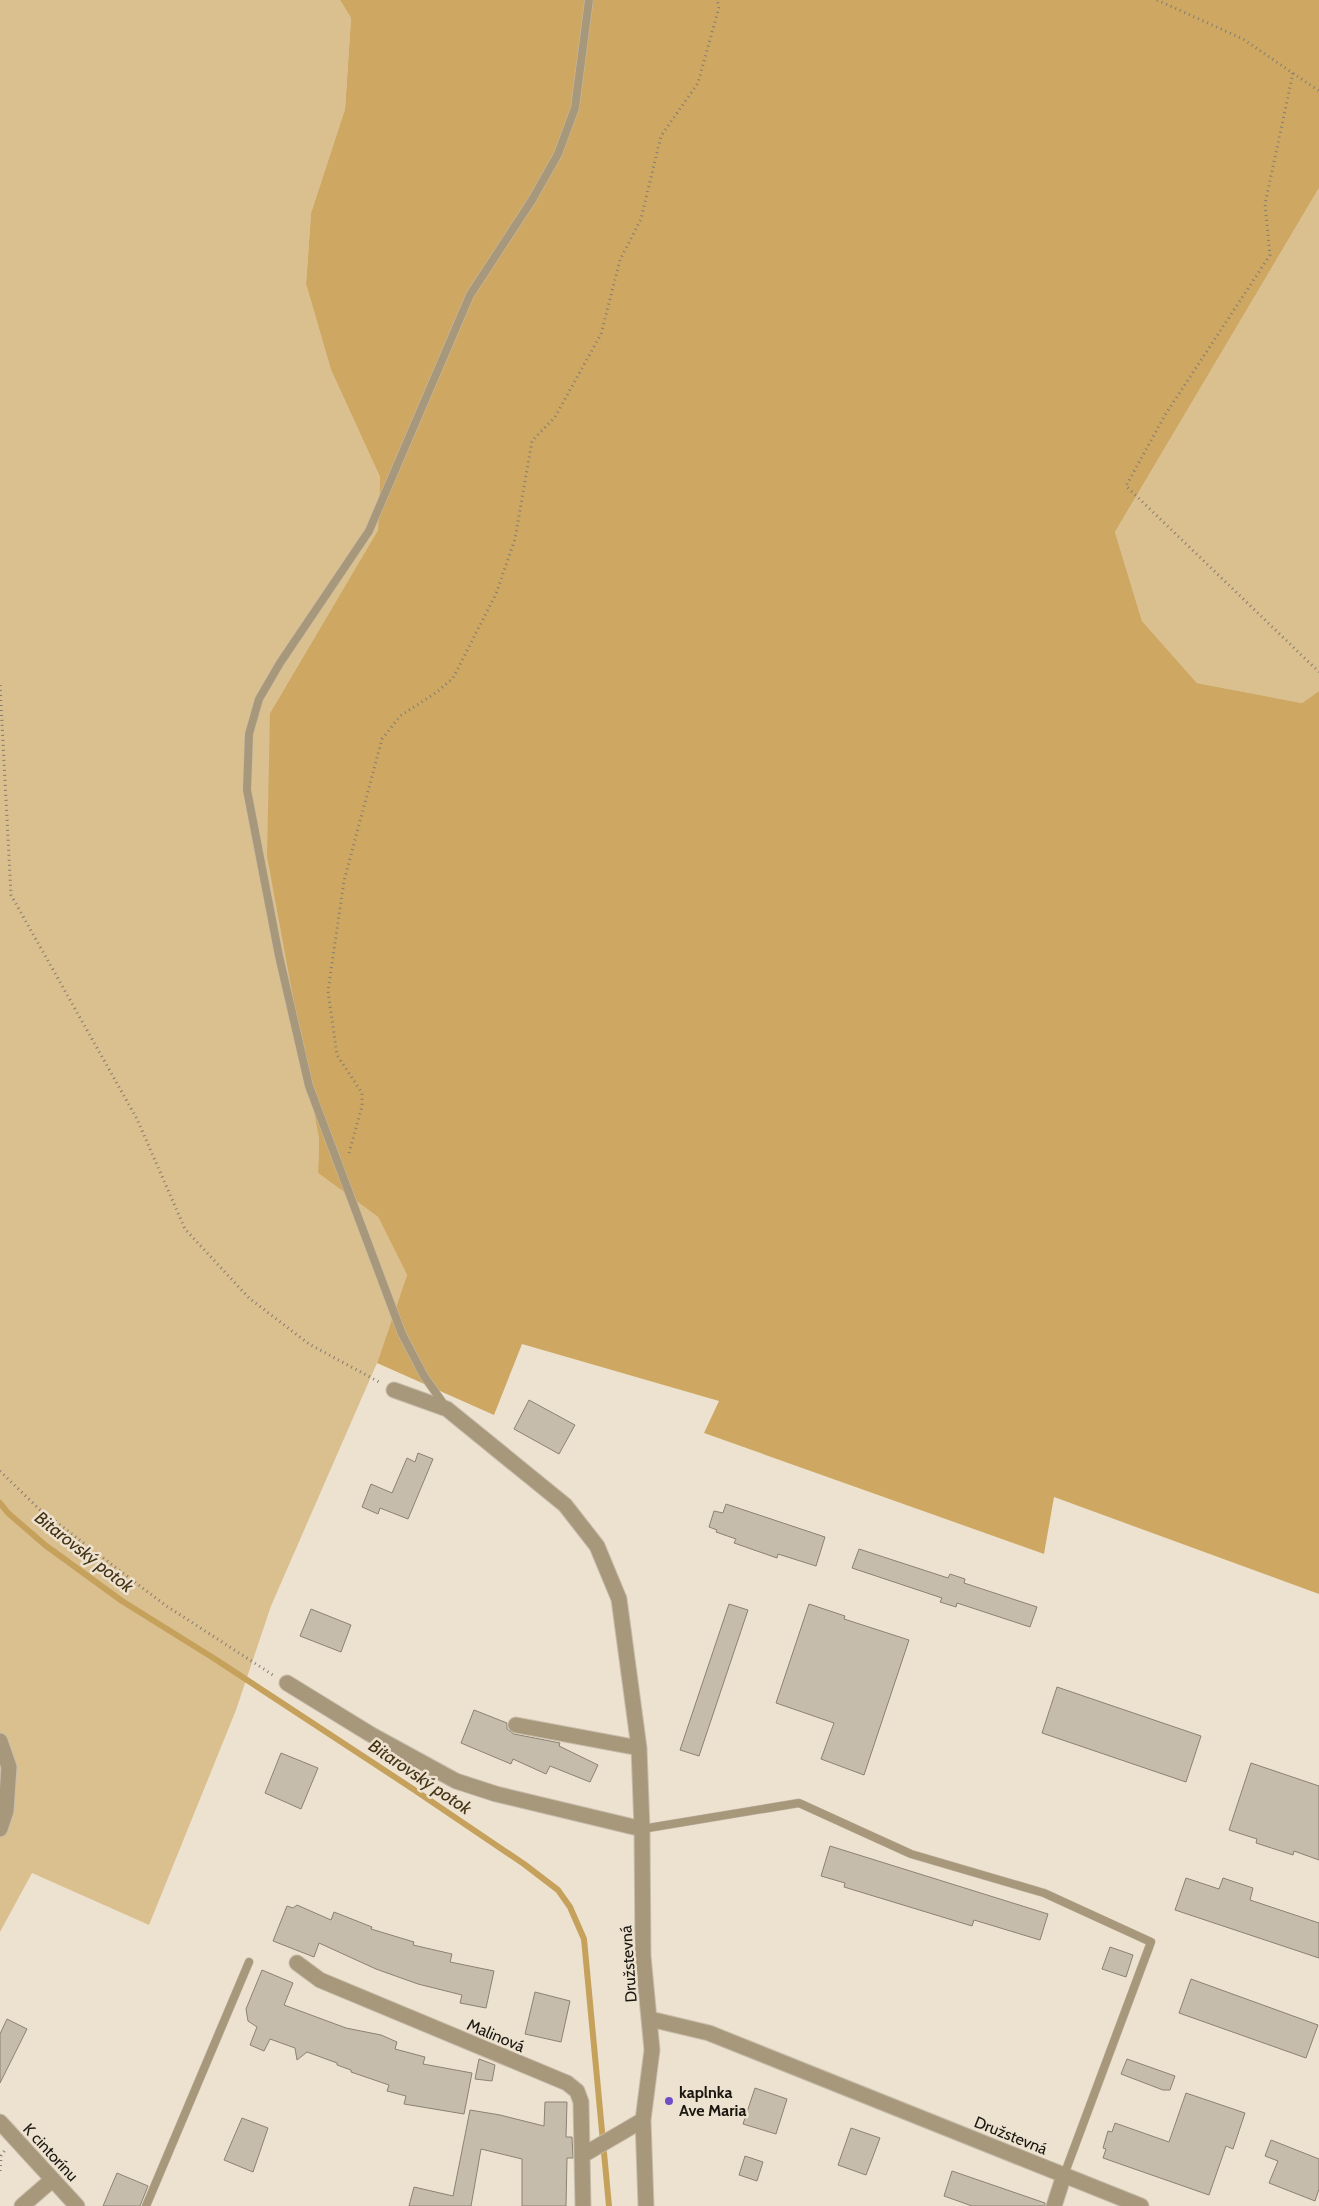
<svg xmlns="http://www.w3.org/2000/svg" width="1319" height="2206" font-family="Cabin,sans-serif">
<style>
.green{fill:#dabf8f}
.forest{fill:#cea862}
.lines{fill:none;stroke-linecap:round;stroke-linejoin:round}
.stream{stroke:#c6a15b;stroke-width:6}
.building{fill:#c6bcab;stroke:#8c8272}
.lane-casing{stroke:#c7bdad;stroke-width:9}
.street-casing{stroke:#c7bdad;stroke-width:17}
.path{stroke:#837c70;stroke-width:3;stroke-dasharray:1 4;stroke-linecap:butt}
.lane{stroke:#a8987b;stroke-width:8}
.street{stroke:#a8987b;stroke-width:15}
.poi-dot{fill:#6f4dc6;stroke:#ede2d0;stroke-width:2}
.labels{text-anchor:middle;stroke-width:5;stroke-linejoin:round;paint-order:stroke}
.street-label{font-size:16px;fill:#1a1610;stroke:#ede2d0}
.poi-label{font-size:16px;font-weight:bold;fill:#1a1610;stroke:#ede2d0;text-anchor:start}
.water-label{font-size:18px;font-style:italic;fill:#433314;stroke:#ede2d0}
</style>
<rect width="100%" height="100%" fill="#ede2d0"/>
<path class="green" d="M0,0h340l11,18 -6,91 -34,104 -5,71 25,86 49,107 -2,53 -108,183 49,425 -1,35 60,44 29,58 -30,88 -106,243 -35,104 -87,215 -117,-52 -32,59z
M1319,188v503l-17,12 -105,-20 -55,-62 -27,-89z"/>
<path class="forest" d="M340,0h979v188l-204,344 27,89 55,62 105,20 17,-12v903l-265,-97 -10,57 -340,-121 15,-32 -197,-57 -28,71 -117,-52 30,-88 -29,-58 -60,-44 1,-35 -52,-282 3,-143 108,-183 2,-53 -49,-107 -25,-86 5,-71 34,-104 6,-91z"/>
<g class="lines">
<path class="stream" d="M0,1503l8,10 37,32 77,56 93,58 198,130 111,75 34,26 12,17 14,32 25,267"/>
</g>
<path class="building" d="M529,1400l46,25 -16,29 -45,-25z
M418,1453l15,6 -25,60 -28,-11 -2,6 -16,-7 9,-23 21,9 15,-35 8,4z
M726,1504l99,33 -9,29 -38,-12 -1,4 -43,-15 2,-4 -20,-7 1,-2 -8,-3 5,-16 9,2z
M859,1549l89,29 2,-4 15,5 -1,4 73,24 -7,20 -73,-24 -1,4 -16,-5 2,-4 -90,-30z
M729,1604l19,6 -49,146 -19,-6z
M809,1604l36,12 -1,3 65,21 -45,135 -43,-16 13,-36 -58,-20z
M311,1609l40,16 -10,27 -41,-16z
M1057,1687l144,49 -15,46 -144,-49z
M474,1710l33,13v6l7,5 46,9 -1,3 39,19 -8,17 -40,-16 -4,8 -33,-15 -2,5 -50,-21z
M281,1753l37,15 -17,41 -36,-16z
M1251,1763l68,23v74l-25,-9 -1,4 -37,-12 1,-4 -28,-9z
M830,1846l218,68 -8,26 -66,-20 -2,6 -128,-39 1,-4 -24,-7z
M1186,1878l33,11 4,-11 30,10 -3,12 69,23v35l-144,-48z
M297,1905l34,15 3,-8 38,15 -1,2 43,13 -1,3 39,9 -2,8 44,9 -8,37 -26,-5 2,-8 -44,-11 -42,-15 -57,-26 -5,14 -41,-16 14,-35 6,2z
M1110,1947l23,8 -7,22 -24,-8z
M262,1970l31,13 -9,22 62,23 35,7 16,7 -2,7 30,8 -2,7 49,9 -8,41 -60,-10 2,-8 -19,-5 2,-6 -38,-13v-2l-14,-5v-2l-30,-11 -10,8 -2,-12 -25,-9 -6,12 -14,-6 7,-18 -9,-6 -2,-12z
M1191,1979l127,46 -12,33 -127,-45z
M535,1992l35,9 -9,41 -36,-8z
M7,2019l20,10 -27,54v-49z
M479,2059l16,6 -3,16 -17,-2z
M1127,2059l48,17 -5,14h-7l-42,-16z
M755,2088l32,11 -11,35 -33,-10z
M1186,2093l59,20 -12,36 -7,-3 -17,49 -106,-37 3,-9 -3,-1 5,-17 4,1 3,-9 54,19z
M545,2102h22l-1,35h6l1,21h-6l-1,48h-44v-47l-41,-10 -10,57h-62l5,-19 39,9 17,-86 30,5 44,11z
M242,2118l26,10 -15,44 -29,-12z
M851,2128l29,10 -14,37 -28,-10z
M1271,2140l48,19v30l-4,12 -46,-18 9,-22 -13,-5z
M745,2156l18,6 -6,19 -18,-6z
M952,2171l93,32v3h-73l-28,-10z
M117,2173l31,13 -8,20h-37z"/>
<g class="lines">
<defs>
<path id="lane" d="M445,1406l-21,-30 -22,-42 -93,-248 -30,-130 -32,-166 2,-56 10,-35 21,-36 89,-132 101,-236 62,-95 26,-46 17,-46 14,-108
M642,1829l157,-26 112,51 133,39 107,49 -87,233
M146,2206l103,-244"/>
<path id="street" d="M394,1390l53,19 118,96 32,41 22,53 20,149 3,81
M287,1683l83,51 86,47 40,13 146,35 1,127 9,94 -9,70 3,86
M516,1725l123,23
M0,1741l9,26 -3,44 -6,18
M297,1963l23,17 247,103 10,8 4,11 2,104
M650,2019l59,14 432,173
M0,2122l77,84
M583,2155l60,-35
M22,2206l30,-26
M1054,2206l10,-31"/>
</defs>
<use href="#lane" class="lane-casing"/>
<use href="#street" class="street-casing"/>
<path class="path" d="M1157,0l86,39 76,52
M1293,73l-28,131 5,51 -105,160 -39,71 193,186
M0,685l11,210 126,224 48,110 64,69 60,46 70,38
M349,1153l13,-47v-13l-25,-38 -9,-64 16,-110 38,-142 18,-23 37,-24 16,-14 43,-84 19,-55 17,-98 23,-24 46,-83 19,-74 21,-41 20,-83 37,-53 21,-76 -2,-7
M0,1471l39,38 126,96 108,70
M0,2171l1,-15 4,-6"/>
<use href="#lane" class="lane"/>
<use href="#street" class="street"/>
</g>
<circle class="poi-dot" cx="669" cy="2101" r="5"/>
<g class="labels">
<g class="street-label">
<text transform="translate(628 1964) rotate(-94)" y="6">Družstevná</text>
<text transform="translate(496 2035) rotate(23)" y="6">Malinová</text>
<text transform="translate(1011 2135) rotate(22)" y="6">Družstevná</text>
<text transform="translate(51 2152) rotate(47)" y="6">K cintorínu</text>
</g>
<g class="poi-label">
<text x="679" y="2098">kaplnka<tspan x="679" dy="18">Ave Maria</tspan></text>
</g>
<g class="water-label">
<text transform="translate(84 1552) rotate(38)" y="6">Bitarovský potok</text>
<text transform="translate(420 1777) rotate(34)" y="6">Bitarovský potok</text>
</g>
</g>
</svg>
